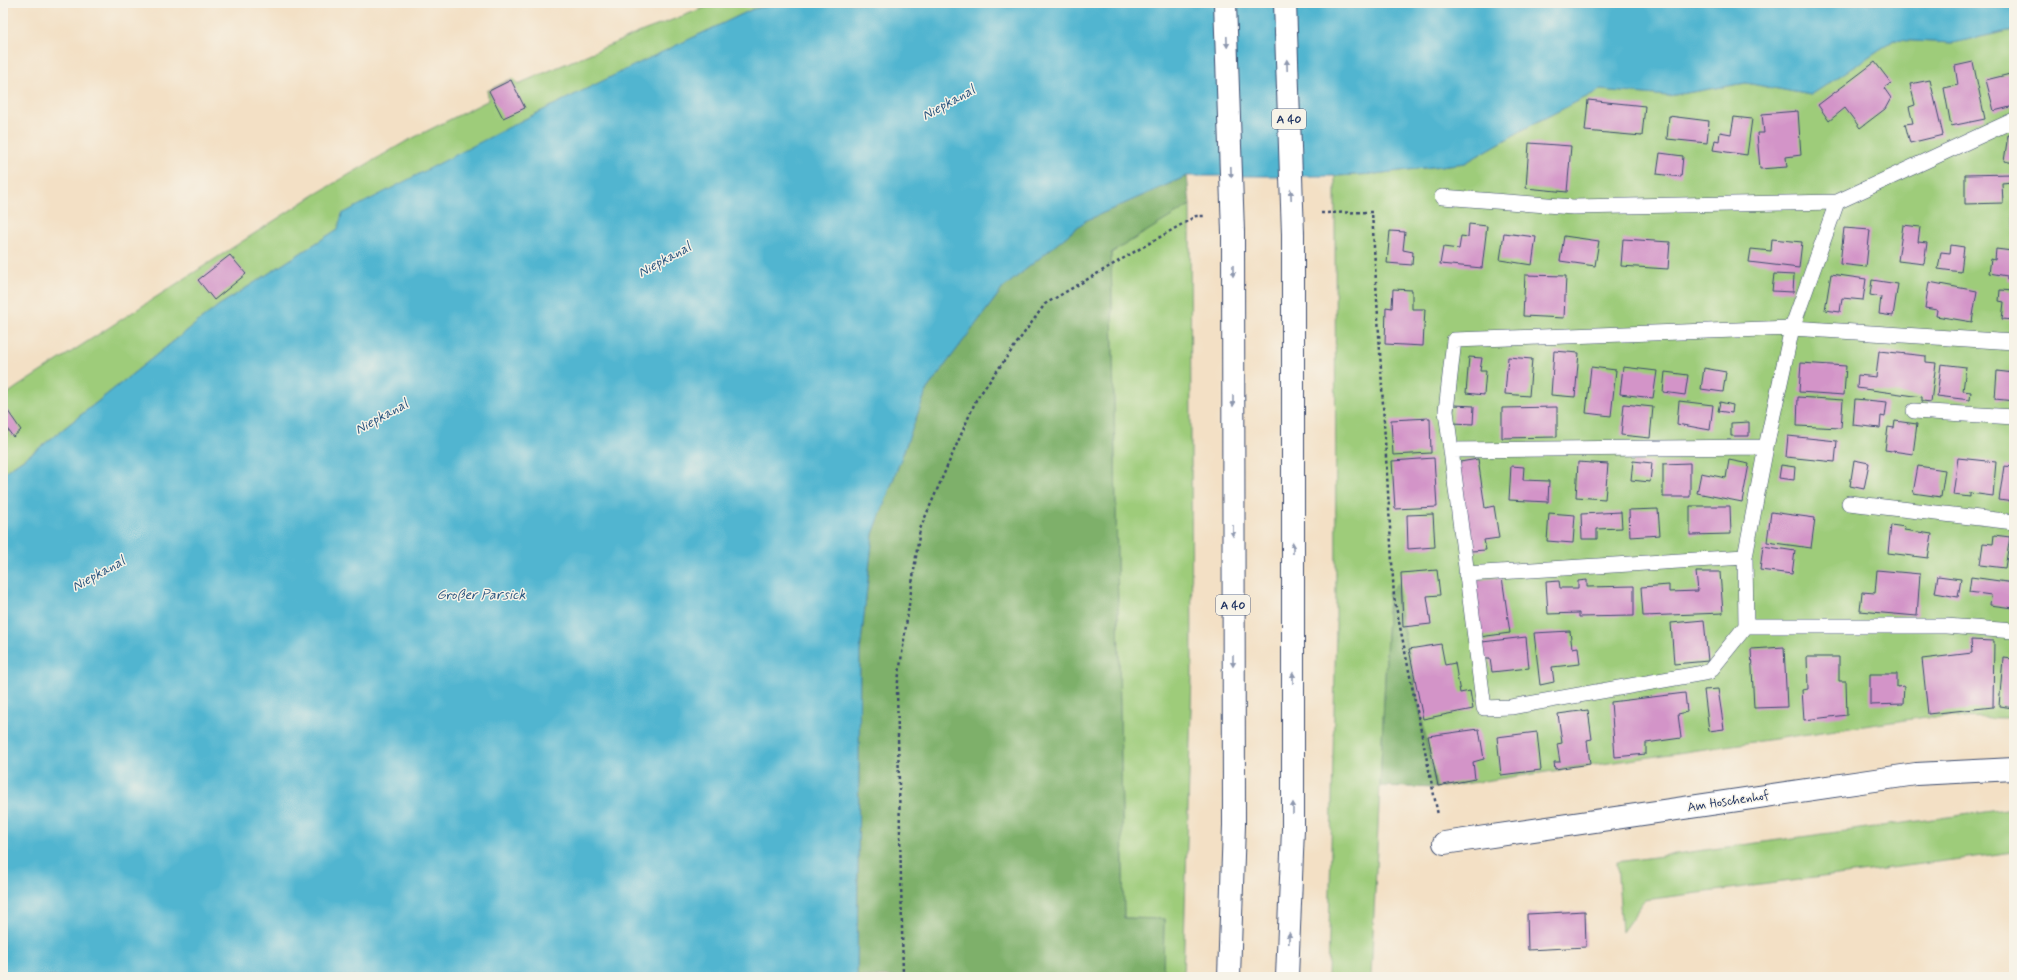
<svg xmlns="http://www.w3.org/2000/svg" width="2017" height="980" font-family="Mynerve,sans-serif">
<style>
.green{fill:#9ecc7a;stroke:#5c7e6c}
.forest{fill:#7eb06a;stroke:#4c7064}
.water{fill:#51b5d0;stroke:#367297}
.building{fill:#d394c8}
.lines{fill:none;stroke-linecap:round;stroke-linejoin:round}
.lane-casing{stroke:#3b4a6d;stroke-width:16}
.street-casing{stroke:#3b4a6d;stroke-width:24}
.highway-casing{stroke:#3b4a6d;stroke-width:24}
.path{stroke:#3b4a6d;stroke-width:2.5;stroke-dasharray:3 3;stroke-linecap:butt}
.lane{stroke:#fff;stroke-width:15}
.street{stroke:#fff;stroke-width:22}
.highway{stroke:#fff;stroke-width:22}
.highway-bridge-casing{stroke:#3b4a6d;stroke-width:24;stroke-linecap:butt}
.highway-bridge{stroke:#fff;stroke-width:22}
.oneway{fill:#8d97ae}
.labels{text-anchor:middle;stroke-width:3;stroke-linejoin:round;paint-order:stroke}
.shield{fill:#f7f3e8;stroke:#5d6a87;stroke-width:1}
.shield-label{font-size:12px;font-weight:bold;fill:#1b2f5e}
.street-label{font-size:13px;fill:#1b2f5e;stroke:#f7f3e8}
.water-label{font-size:14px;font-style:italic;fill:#2b5780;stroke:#f7f3e8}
</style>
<rect width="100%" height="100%" fill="#f7f3e8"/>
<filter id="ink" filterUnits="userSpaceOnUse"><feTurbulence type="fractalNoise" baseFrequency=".025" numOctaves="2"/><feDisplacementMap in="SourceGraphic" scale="8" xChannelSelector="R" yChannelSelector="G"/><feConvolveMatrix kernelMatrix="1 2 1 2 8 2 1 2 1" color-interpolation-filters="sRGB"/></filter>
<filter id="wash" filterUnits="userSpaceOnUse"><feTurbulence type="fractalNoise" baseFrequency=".012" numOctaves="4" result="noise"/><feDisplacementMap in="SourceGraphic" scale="16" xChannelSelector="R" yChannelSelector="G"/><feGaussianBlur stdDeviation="0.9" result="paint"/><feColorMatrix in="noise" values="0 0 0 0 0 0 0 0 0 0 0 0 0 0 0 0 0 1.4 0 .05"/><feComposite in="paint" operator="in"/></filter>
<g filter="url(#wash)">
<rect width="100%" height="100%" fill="#f3e0c5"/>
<path class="green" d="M717,3h67l-31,6 -232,112 -183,108 -120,77 -180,143 -35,24v-76l14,-10 297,-192 91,-53 84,-42 -2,-9 26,-13 5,6 125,-53z
M2008,31h6v687l-88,-1 -490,71 -38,-184 -1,-20 -8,8 -18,385h-43l8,-352 -1,-449 40,-2 90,-11 68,-39 67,-34 68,6 78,-13 65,12 83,-55 59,3z
M1190,205l2,470 -9,302h-20l1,-58 -40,-1 -13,-665z
M2014,808v44l-369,48 -23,32 -5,-70z"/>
<path class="forest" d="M1187,176l3,29 -79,48 13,665 40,1 -1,58h-306l3,-325 13,-118 54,-145 76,-101 82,-67z
M1398,583v22l38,183 -56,-2 9,-194z"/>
<path class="water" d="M784,3h1230v28h-6l-55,12 -59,-3 -83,55 -65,-12 -78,13 -68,-6 -67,34 -68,39 -90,11 -40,2h-148l-102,45 -82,67 -76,101 -54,145 -13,118 -3,325h-854v-504l35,-24 180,-143 120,-77 4,-15 179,-93 118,-58 114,-54z"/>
<g id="blocks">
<path class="building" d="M1875,62l16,21 -7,5 7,10 -6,11 -25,19 -15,-20 -16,13 -11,-16z
M1973,62l12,57 -34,7 -7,-38 14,-3 -3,-19z
M2014,73v33l-20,5 -8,-31z
M511,80l14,28 -22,10 -14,-27z
M1930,80l13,55 -33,8 -5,-19 8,-1 -4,-16 6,-2 -5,-21z
M1588,100l57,6 -3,30 -57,-5z
M1798,111l3,44 -15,2 1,10 -27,2 -3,-36h7l-2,-19z
M1669,116l40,5 -2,22 -40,-4z
M1734,117l18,2 -5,36 -34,-5 2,-10 4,1 1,-9 11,2z
M2008,135l6,1v27l-10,-2z
M1529,143l42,3 -4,46 -41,-4z
M1660,153l23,3 -2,21 -24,-3z
M2012,174v8l-10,1 1,20 -38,1v-29z
M1469,224l18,2 -5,42 -42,-4 3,-17 16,2 2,-13 7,1z
M1903,225l17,2 -2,15 9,1 -3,21 -26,-3z
M1844,228l26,2 -4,37 -26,-3z
M1390,231l15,1 -2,18 10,2 -1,13 -25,-2z
M1504,233l32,4 -4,28 -32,-5z
M1564,236l35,5 -4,25 -35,-5z
M1623,239l47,3 -2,27 -47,-3z
M1772,239l30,3 -3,26 -50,-6 2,-13 20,2z
M2013,242l1,39 -7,-1v-4l-18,-3 2,-14 4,1 1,-11 16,2z
M1951,245l13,2 -3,25 -23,-3 3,-17 9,1z
M230,255l16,19 -32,26 -16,-20z
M1774,274l20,1 -1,17 -21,-1z
M1831,274l35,5 -3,21 -21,-2 -2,14 -15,-2z
M1525,275l41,1 -2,42 -41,-2z
M1872,280l26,4 -5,32 -14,-2 2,-17 -11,-2z
M1929,282l48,9 -5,31 -36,-6 1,-6 -12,-2z
M1393,289l19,1v19h13l-2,37 -38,-2 1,-37 6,1z
M2000,290l14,1v29l-12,-1 2,-17 -5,-1z
M1554,351l25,2 -4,44 -24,-2z
M1879,351l47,5v6l10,1 -5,39 -9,-1v-4l-65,-9 1,-13 18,2z
M1469,357l13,1 -2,13h6l-2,24 -18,-2z
M1508,357l24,2 -3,37 -24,-2z
M1801,363l45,3 -2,29 -45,-3z
M1941,364l25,3 -3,24 8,1 -1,8 -33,-4z
M1591,367l25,3 -5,46 -25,-3z
M1623,367l34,4 -4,27 -33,-4z
M1704,368l22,4 -3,20 -22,-3z
M1997,371l17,2v28l-19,-2z
M1665,372l23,3 -3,20 -22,-3z
M1798,397l45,3 -2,28 -44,-2z
M1855,399l32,3 -2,15 -4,-1 -1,12 -27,-3z
M1679,401l34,4 -3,25 -33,-6z
M1720,402l13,3 -1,8 -14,-2z
M3,404l18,26 -8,7 -10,-14z
M1624,404l29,3 -3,31 -29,-3z
M1454,405l20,1 -1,18 -20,-1z
M1557,407v30l-55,1v-30z
M1430,418l1,35 -38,2 -2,-35z
M1895,421l22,3 -4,30 -28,-4 3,-23 6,1z
M1749,422v14h-18v-13z
M1788,436l49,5 -2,21 -49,-5z
M1434,458l3,49 -42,2 -3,-48z
M1958,458l38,4 -3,34 -23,-3v4l-17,-2z
M1478,459l7,49 9,-2 5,32 -15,2 2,10 -15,1 -17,-88z
M1729,460l20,4 -7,38 -45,-9 4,-20 25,5z
M1854,460l15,3 -5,26 -14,-3z
M1633,461l19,2 -2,19 -19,-2z
M1578,462l30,2 -3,35 -29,-2z
M1690,463v34h-27v-33z
M1781,465l14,2 -1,13 -15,-2z
M1511,466l13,1 -1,13 26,1 -1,21 -39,-2z
M1918,466l27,4 -4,27 -28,-4z
M2004,466l10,1 -1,35 -14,-2z
M1690,506h40l1,28 -41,1z
M1658,509l2,26 -30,2 -1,-27z
M1621,512l1,16 -25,1v10h-15l-1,-25z
M1771,512l44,6 -4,30 -44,-6z
M1549,513l26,2 -2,28 -26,-2z
M1433,514l2,33 -27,2 -1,-34z
M1891,525l14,2 -1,3 28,4 -4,24 -40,-5z
M1994,535l16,2 -5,31 -25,-3 3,-22 10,1z
M1763,546l32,5 -3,23 -32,-4z
M1437,570l3,25 -13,1 4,28 -28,3 -2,-54z
M1877,570l43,4 -3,42 -57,-5 2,-19 13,1z
M1696,572h24l3,41 -80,3 -2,-29 28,-2v7l29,-1z
M1938,576l23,3 -3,18 -23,-4z
M1502,577l8,56 -31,4 -8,-56z
M1971,577l43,6 -1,25 -23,-3 1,-10 -22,-3z
M1587,580v7l47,-1v30l-55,1v-4l-31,1 -2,-32 13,-1 1,7h18v-7z
M1704,620l4,41 -34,3 -3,-41z
M1570,631l2,17 6,-1 2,17 -28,3 2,15 -14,3 -6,-52z
M1526,637l3,31 -37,4 -2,-13h-6l-2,-17z
M1971,640l23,1 -1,66 -65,7 -6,-55 50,-6z
M1441,644l4,21 10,-2 5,30 10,-2 3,18 -50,10 -14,-70z
M1784,647l3,60 -33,1 -3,-59z
M1807,657h32v24h7l1,34 -43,5 -2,-30 6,-1z
M2003,658l11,1v49l-15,-2z
M1870,674h27v13l7,-1 -1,18 -33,1z
M1718,689l6,40 -15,2 -5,-41z
M1685,693l2,19 -9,2 3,24 -35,5v11l-31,3 -4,-55z
M1588,710l4,29 -5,1 3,24 -35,5 -1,-7h6l-3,-18 5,-1 -4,-29z
M1479,729l5,30 -11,3 2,17 -37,7 -10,-50z
M1537,732l4,38 -40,5 -4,-38z
M1585,911l1,36 -58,3 -1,-36z"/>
</g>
</g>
<g filter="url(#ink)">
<use href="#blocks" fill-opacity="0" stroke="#3b4a6d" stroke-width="1"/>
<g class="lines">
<defs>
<path id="lane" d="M1442,197l131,10 264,-5 -45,126 -26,119 -21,110 1,69
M1837,202l177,-82
M2014,342l-222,-14 -338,12 -8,71 38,297 27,-1 198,-35 37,-46h200l68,5
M1914,411l100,6
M1451,450l315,-3
M1849,503l165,19
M1466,574l279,-17"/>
<path id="street" d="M1444,843l472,-69 98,-5"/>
<path id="highway" d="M1229,977l5,-152 -1,-593
M1287,977l6,-148v-595"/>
</defs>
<use href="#lane" class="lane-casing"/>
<use href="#street" class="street-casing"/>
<use href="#highway" class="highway-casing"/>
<path class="path" d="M1321,213l51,-1 22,385 44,218
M903,977l-6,-289 23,-159 56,-129 69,-96 151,-88h8"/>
<use href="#lane" class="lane"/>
<use href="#street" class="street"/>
<use href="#highway" class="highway"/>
<defs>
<path id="highway-bridge" d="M1225,3l8,229
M1285,3l8,231"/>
</defs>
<use href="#highway-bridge" class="highway-bridge-casing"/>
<use href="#highway-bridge" class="highway-bridge"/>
</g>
<defs><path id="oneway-solid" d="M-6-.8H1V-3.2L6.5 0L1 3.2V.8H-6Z"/></defs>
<g class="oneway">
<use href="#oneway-solid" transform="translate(1227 42) rotate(88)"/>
<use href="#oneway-solid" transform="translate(1287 65) rotate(-92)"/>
<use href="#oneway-solid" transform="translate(1231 172) rotate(88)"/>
<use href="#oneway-solid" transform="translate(1291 195) rotate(-92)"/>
<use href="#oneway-solid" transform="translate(1233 271) rotate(90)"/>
<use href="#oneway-solid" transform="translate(1233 401) rotate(90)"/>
<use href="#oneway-solid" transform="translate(1233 531) rotate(90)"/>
<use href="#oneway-solid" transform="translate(1293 548) rotate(-90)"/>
<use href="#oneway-solid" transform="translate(1233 661) rotate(90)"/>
<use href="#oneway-solid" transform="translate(1293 678) rotate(-90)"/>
<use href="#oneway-solid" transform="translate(1293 808) rotate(-90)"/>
<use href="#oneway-solid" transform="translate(1289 938) rotate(-88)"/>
</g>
</g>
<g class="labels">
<g class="shield">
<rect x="1272" y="109" width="34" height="20" rx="3"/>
<rect x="1216" y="595" width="34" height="20" rx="3"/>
</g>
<g class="shield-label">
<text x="1289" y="123">A 40</text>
<text x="1233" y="609">A 40</text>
</g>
<g class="street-label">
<text transform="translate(1728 800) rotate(-9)" y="5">Am Hoschenhof</text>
</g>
<g class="water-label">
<text transform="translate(948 102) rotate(-29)" y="5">Niepkanal</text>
<text transform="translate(664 259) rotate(-29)" y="5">Niepkanal</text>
<text transform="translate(381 416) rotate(-29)" y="5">Niepkanal</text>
<text transform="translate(98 573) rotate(-29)" y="5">Niepkanal</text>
<text x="481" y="599">Großer Parsick</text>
</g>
</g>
<rect width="2017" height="980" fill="none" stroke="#f7f3e8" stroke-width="16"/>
</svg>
